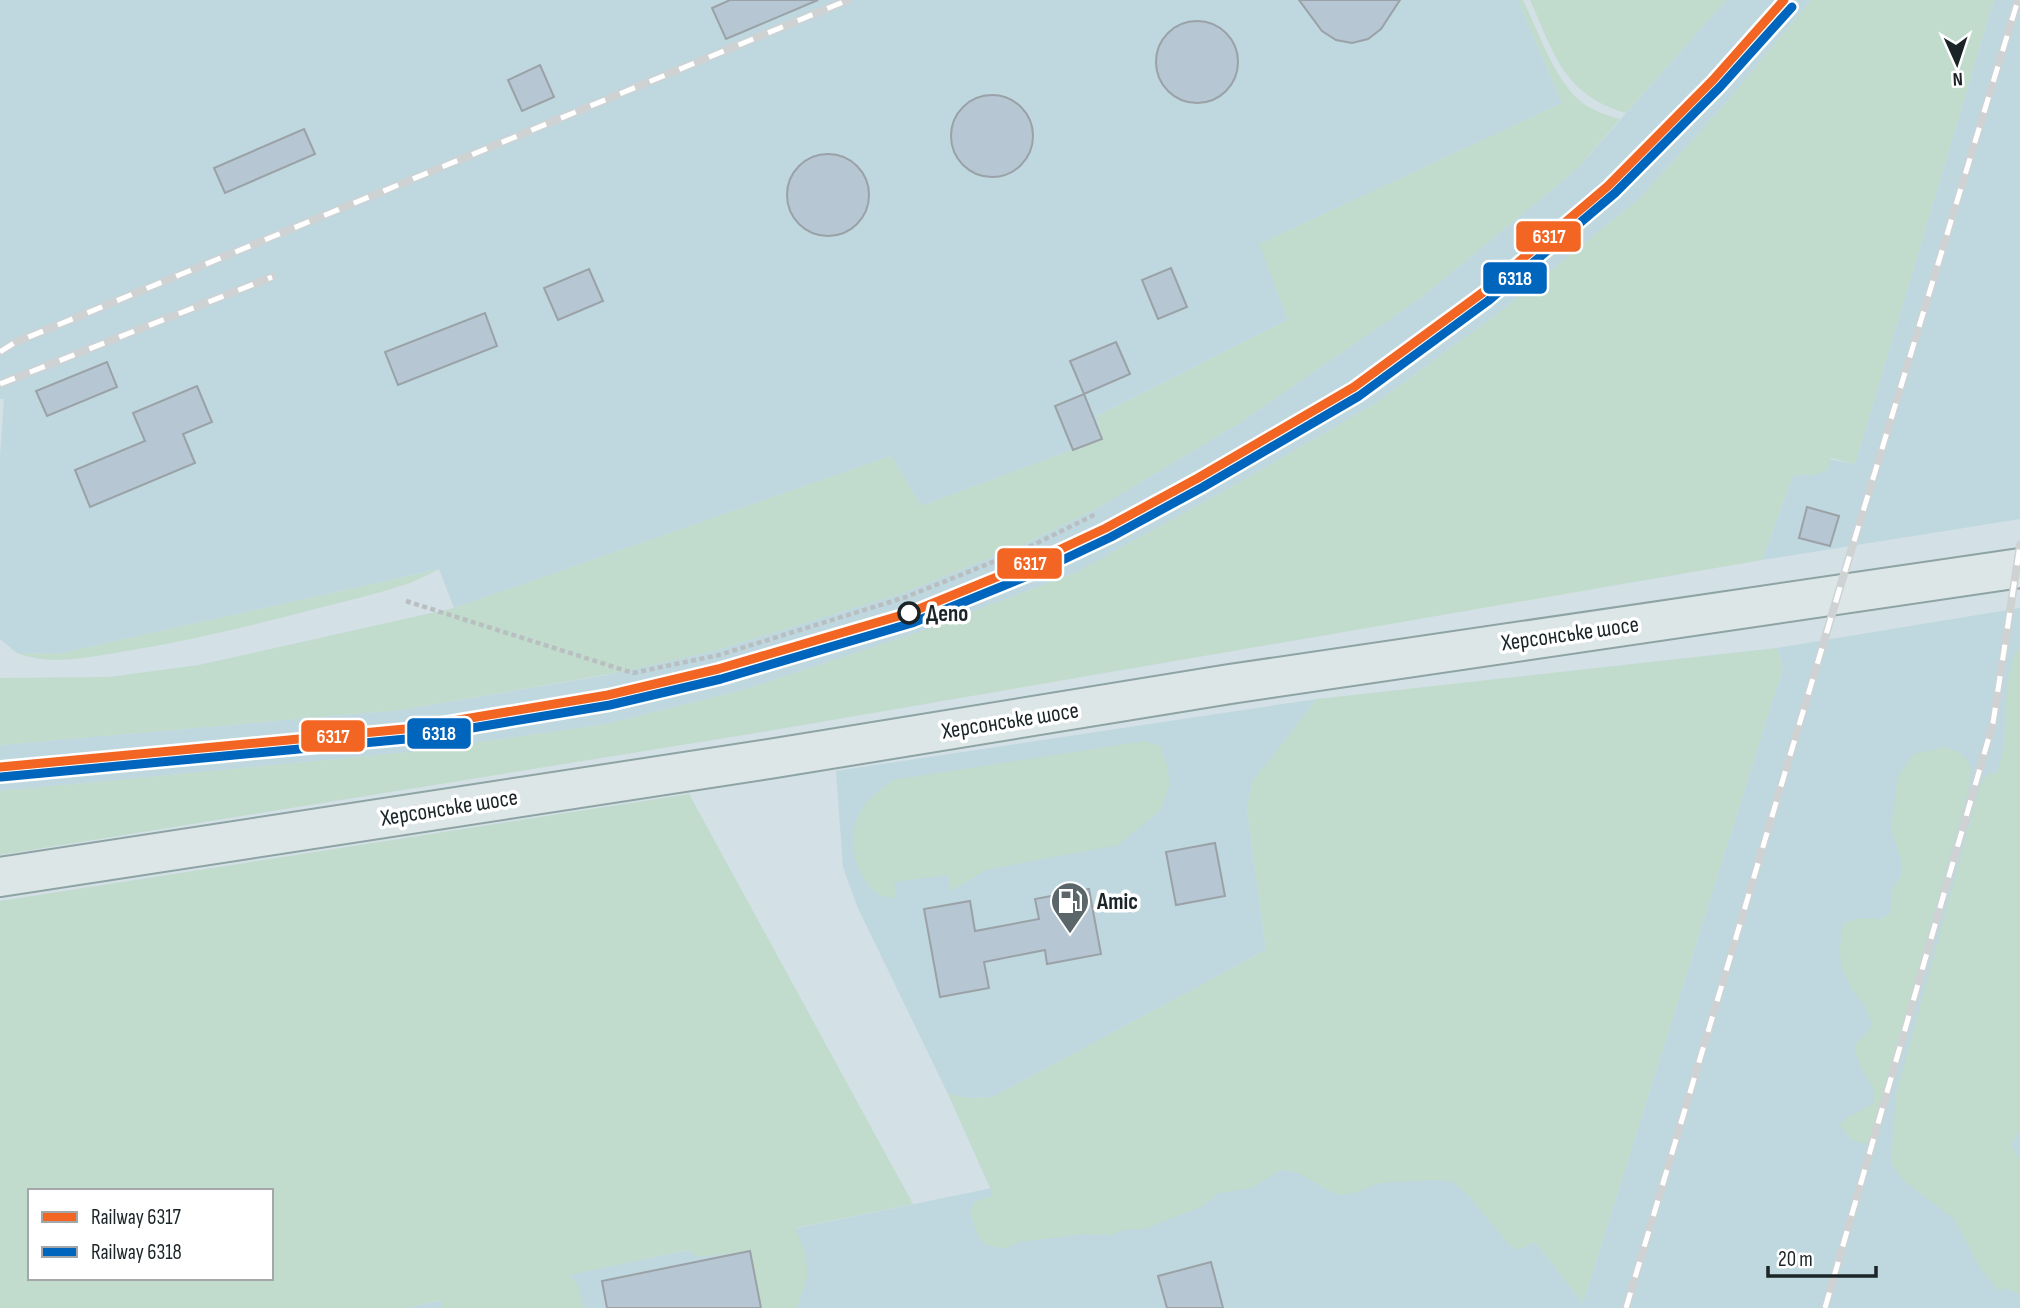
<svg xmlns="http://www.w3.org/2000/svg" width="2020" height="1308" font-family="'Sofia Sans Condensed',sans-serif">
<style>
.built{fill:#bfd7de}
.green{fill:#c1dbcd;fill-rule:evenodd}
.building{fill:#b6c6d2;stroke:#9aa2a7;stroke-width:2}
.lines{fill:none;stroke-linecap:round;stroke-linejoin:round}
.major-casing{stroke:#8ea3a4;stroke-width:42}
.path{stroke:#b9bfc1;stroke-width:4.5;stroke-dasharray:5 3.5;stroke-linecap:butt}
.major{stroke:#dce6e6;stroke-width:38}
.rail-casing{stroke:#cfd2d3;stroke-width:8}
.rail{stroke:#fff;stroke-width:5;stroke-dasharray:16;stroke-linecap:butt}
.rail-1-casing{stroke:#fff;stroke-width:14}
.rail-2-casing{stroke:#fff;stroke-width:14}
.rail-1{stroke:#f26522;stroke-width:9}
.rail-2{stroke:#0065bd;stroke-width:9}
.stop-dot{fill:#fff;stroke:#1b2427;stroke-width:3.5}
.labels{text-anchor:middle;stroke-width:7;stroke-linejoin:round;paint-order:stroke}
.stop-label{font-size:23px;font-weight:bold;fill:#1b2427;stroke:#fff;text-anchor:start}
.street-label{font-size:23px;fill:#1b2427;stroke:#fff}
.poi-label{font-size:23px;font-weight:bold;fill:#1b2427;stroke:#fff;text-anchor:start}
.line-badge{stroke:#fff;stroke-width:2.5}
.badge-label{font-size:19px;text-anchor:middle;font-weight:bold;fill:#fff}
</style>
<rect width="100%" height="100%" fill="#d3e0e5"/>
<path class="built" d="M0,0h1518l44,103 -302,141 28,76 -191,96 5,23 -181,67 -30,-50 -437,152 -15,-39 -382,85 -40,-1 -17,-14v-182l4,-58h-4z
M1726,0h85l-85,103 -87,96 -138,112 -125,92 -127,74 -172,95 -158,60 -176,58 -136,34 -197,28 -410,39v-46l401,-35 206,-35 110,-25 186,-57 121,-49 70,-34 149,-89 180,-125 154,-127z
M1994,0h26v519l-258,41 39,-106 54,10z
M2020,608v85l-15,462 15,-25v178h-1615l1019,-208 159,203 200,-635 -6,-20z
M1317,699l-65,84 -5,27 19,140 -273,147 -25,1 -20,-4 -91,-188 -14,-39 -7,-96z"/>
<path class="green" d="M1518,0h5c15,31 31,79 57,101 11,9 26,14 40,18l-43,50 -154,127 -180,125 -149,89 -70,34 -121,49 -186,57 -90,21 -226,39 -401,35v-67l109,-1 90,-12 255,-57 437,-152 30,50 181,-67 -5,-23 191,-96 -29,-76 303,-141z
M1530,0h196l-100,113c-63,-19 -71,-58 -96,-113z
M1811,0h183l-139,464 -24,-6 -3,12 -14,5h-19l-3,3 -30,82 -994,171 -768,124v-64l410,-39 197,-28 136,-34 176,-58 158,-60 172,-95 127,-74 125,-92 138,-112 87,-96z
M440,569l-30,14 -29,9c-82,21 -165,44 -249,58 -37,6 -79,17 -115,3l40,1z
M2020,646v484l-9,15 9,15v135l-12,-6 -10,1 -17,-21 -27,-50 -50,-38 -13,-18 5,-68 84,-310 7,-11 10,-1 7,-25 3,-65 8,-30z
M1777,648l6,20 -200,635 -48,-61 -16,8 -9,-4 -43,-52 -14,-12 -17,-2 -57,3 -24,10 -18,2 -41,-23 -15,-2 -30,18 -32,5 -16,13 -59,23 -20,1 -11,5 -29,-1 -66,8 -14,7 -18,-4 -8,-9 -8,-22 4,-12 18,-6v-8h-2l-42,-94 20,4 25,-1 273,-147 -19,-140 5,-28 65,-83z
M1144,741l16,5 7,19 3,19 -10,27 -42,34 -132,25 -35,21 -3,-16 -54,7 3,16c-5,0 -12,0 -16,-3 -23,-11 -33,-51 -25,-74 7,-19 22,-30 37,-41z
M1946,747c28,11 27,18 22,45l-99,351c-16,1 -21,-5 -29,-18 11,-14 21,-11 34,-23l-1,-14 -13,-22 -4,-13v-9l16,-18c-4,-24 -21,-33 -28,-53 -7,-16 -3,-34 -1,-50l19,-5 19,1 9,-6 2,-24 9,-13 1,-14 -11,-34 7,-52 16,-22z
M689,794l224,410 -118,24c15,34 17,46 1,80h-41l-19,-50 -6,-4 -33,3 -9,-7 -119,25 8,8 7,25h-142v-8l-37,8h-405v-407zM30,1191h241v87h-241z"/>
<path class="building" d="M730,0h88l-92,39 -14,-31z
M1299,0h101l-19,29 -13,10 -16,4 -16,-3 -14,-9z
M1156 62a41 41 0 1 1 82 0a41 41 0 1 1-82 0Z
M540,65l14,32 -32,14 -14,-31z
M951 136a41 41 0 1 1 82 0a41 41 0 1 1-82 0Z
M304,129l11,25 -90,39 -11,-25z
M787 195a41 41 0 1 1 82 0a41 41 0 1 1-82 0Z
M1171,268l16,39 -29,12 -16,-39z
M589,269l14,32 -45,19 -14,-32z
M485,313l12,33 -99,39 -13,-33z
M1116,342l14,32 -46,20 -14,-33z
M107,362l10,25 -70,29 -11,-25z
M197,386l15,36 -29,12 12,29 -105,44 -15,-37 70,-29 -12,-28z
M1084,394l18,45 -29,11 -18,-44z
M1807,507l32,9 -9,30 -31,-8z
M1215,843l10,53 -49,9 -10,-53z
M1089,889l12,65 -54,10 -2,-14 -61,12 5,26 -49,9 -16,-88 46,-8 5,30 64,-12 -4,-20z
M750,1251l11,57h-154l-5,-27z
M1211,1262l12,46h-56l-9,-32z"/>
<g class="lines">
<defs>
<path id="major" d="M0,877l769,-118 461,-75 790,-116"/>
</defs>
<use href="#major" class="major-casing"/>
<path class="path" d="M406,601l227,72 86,-18 187,-58 119,-48 71,-35"/>
<use href="#major" class="major"/>
<defs>
<path id="rail" d="M0,352l14,-9 834,-343
M0,384l272,-107
M1626,1308l212,-714 180,-594
M1825,1308l168,-585 27,-178"/>
</defs>
<use href="#rail" class="rail-casing"/>
<use href="#rail" class="rail"/>
<defs>
<path id="rail-1" d="M0,767l405,-38 203,-34 110,-26 191,-56 122,-50 75,-35 92,-50 156,-91 128,-94 126,-107 105,-106 71,-80"/>
<path id="rail-2" d="M1,777l405,-38 204,-34 111,-26 191,-56 123,-50 76,-36 92,-50 156,-91 129,-95 127,-108 105,-106 72,-80"/>
</defs>
<use href="#rail-1" class="rail-1-casing"/>
<use href="#rail-2" class="rail-2-casing"/>
<use href="#rail-1" class="rail-1"/>
<use href="#rail-2" class="rail-2"/>
</g>
<defs>
<symbol id="fuel-pin" viewBox="-11 -11 22 30"><path d="M0 17L-7.5 6A9.5 9.5 0 1 1 7.5 6Z" fill="#5b666a" stroke="#fff"/><path d="M-5.5-6h7V0h2V4h1.3V-2.5L3-4.5l.8-.8L6-3V5H2.5V1h-1V6h-7ZM-4.2-4.7v3.2H.2V-4.7Z" fill="#fff"/></symbol>
</defs>
<g fill-rule="evenodd">
<use href="#fuel-pin" x="1048" y="879" width="44" height="60"/>
</g>
<circle class="stop-dot" cx="909" cy="613" r="10"/>
<g class="labels">
<g class="stop-label">
<text x="926" y="621">Депо</text>
</g>
<g class="street-label">
<text transform="translate(1570 633) rotate(-8)" y="8">Херсонське шосе</text>
<text transform="translate(1010 720) rotate(-9)" y="8">Херсонське шосе</text>
<text transform="translate(449 807) rotate(-9)" y="8">Херсонське шосе</text>
</g>
<g class="poi-label">
<text x="1097" y="909">Amic</text>
</g>
</g>
<g class="line-badge">
<rect x="1515" y="220" width="67" height="33" rx="7" fill="#f26522"/>
<rect x="1482" y="261" width="66" height="34" rx="7" fill="#0065bd"/>
<rect x="996" y="547" width="67" height="33" rx="7" fill="#f26522"/>
<rect x="406" y="717" width="66" height="33" rx="7" fill="#0065bd"/>
<rect x="300" y="719" width="66" height="34" rx="7" fill="#f26522"/>
</g>
<g class="badge-label">
<text x="1549" y="243">6317</text>
<text x="1515" y="285">6318</text>
<text x="1030" y="570">6317</text>
<text x="439" y="740">6318</text>
<text x="333" y="743">6317</text>
</g>
<rect x="28" y="1189" width="245" height="91" fill="#ffffff" stroke="#a4a7a9" stroke-width="2"/>
<rect x="42" y="1212" width="35" height="10" fill="#f26522" stroke="#a4a7a9" stroke-width="2"/>
<text x="91" y="1224" font-size="21" fill="#1b2427">Railway 6317</text>
<rect x="42" y="1247" width="35" height="10" fill="#0065bd" stroke="#a4a7a9" stroke-width="2"/>
<text x="91" y="1259" font-size="21" fill="#1b2427">Railway 6318</text>
<g transform="translate(1957 63) rotate(177)" stroke="#ffffff" stroke-width="5" paint-order="stroke">
<path d="M0-5L12 26L0 18L-12 26Z" fill="#1b2427"/>
<text y="-10" font-size="19" font-weight="bold" text-anchor="middle" fill="#1b2427">N</text>
</g>
<path d="M1768 1266v10h108v-10" fill="none" stroke="#1b2427" stroke-width="3.5"/>
<text x="1778" y="1266" font-size="21" fill="#1b2427" stroke="#ffffff" stroke-width="5" paint-order="stroke">20 m</text>
</svg>
